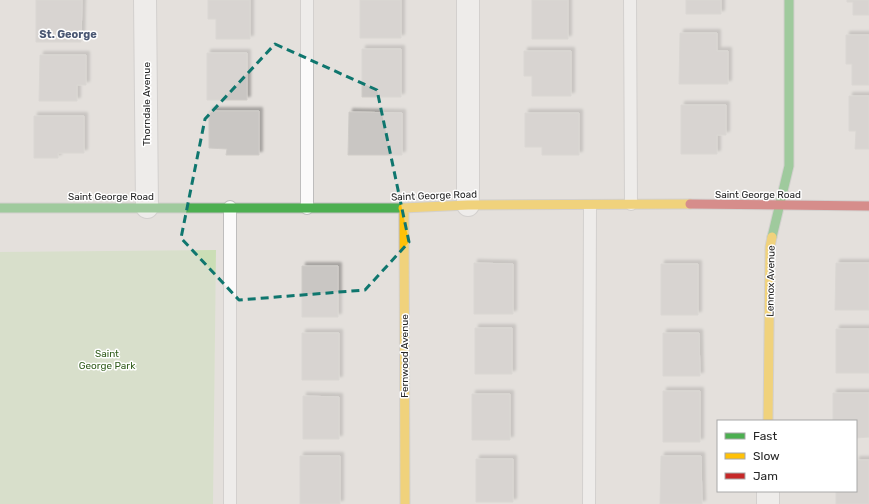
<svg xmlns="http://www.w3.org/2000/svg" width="869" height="504" font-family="Rubik,sans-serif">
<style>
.green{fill:#cbdeb6}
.building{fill:#c9c6c3;stroke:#cfccc8;filter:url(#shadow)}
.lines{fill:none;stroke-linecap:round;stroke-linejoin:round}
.lane-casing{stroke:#bebdbd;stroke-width:14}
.street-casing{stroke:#bebdbd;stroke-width:24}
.fast-casing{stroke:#bebdbd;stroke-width:11}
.slow-casing{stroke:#bebdbd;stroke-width:11}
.jam-casing{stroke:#bebdbd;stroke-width:11}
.lane{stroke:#fbfafa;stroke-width:12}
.street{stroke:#fbfafa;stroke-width:22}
.fast{stroke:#4caf50;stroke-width:9}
.slow{stroke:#ffc107;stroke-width:9}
.jam{stroke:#c62828;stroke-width:9}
.marked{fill:none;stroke:#0f766e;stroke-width:3;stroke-dasharray:8 5;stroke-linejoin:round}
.labels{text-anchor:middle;stroke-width:3;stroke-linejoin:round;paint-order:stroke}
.street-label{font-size:10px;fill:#262626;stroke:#fff}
.park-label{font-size:10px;fill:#325d1d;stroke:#fff}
.neighbourhood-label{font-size:11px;font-weight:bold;fill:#4a5773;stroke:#fff}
</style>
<defs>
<filter id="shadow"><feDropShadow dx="3.5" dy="-3.5" stdDeviation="1" flood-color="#0004"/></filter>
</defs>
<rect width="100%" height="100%" fill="#e4e0dc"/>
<path class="green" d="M216,250l-3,254h-213v-252z"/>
<path class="building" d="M36,0h46l-1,42h-45z
M208,0h42v39h-34v-20h-8z
M360,0h41v38h-41z
M532,0h36v39h-36z
M686,0h35v14h-35z
M847,0h22v15h-16v-13h-6z
M680,33h37v18h11v33h-49z
M846,35h23v50h-17v-21h-6z
M362,49h39v48h-39z
M524,51h47v45h-39v-20h-8z
M207,53h40v47h-40z
M40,55h46v30h-9v16h-38z
M849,96h20v53h-14l1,-18h-7z
M681,105h45v30h-9v19h-36z
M209,111h50v44h-33l1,-6 -18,-1z
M349,112l53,1v42h-54z
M525,113h54v42h-37v-8h-17z
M34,116h50v37h-26v5h-24z
M474,263l39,1v50h-39z
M836,263h33v47h-34z
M661,264h37v51h-37z
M302,266h36v51h-36z
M475,328h37v46h-37z
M836,329h33v44h-33z
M302,333h37v47h-37z
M663,333h36l1,43h-37z
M663,391h37v51h-37z
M833,393h36v44l-13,1v-17h-23z
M472,394h38v46h-38z
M303,396l36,1v42h-36z
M300,456h40v48h-40z
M661,456h40l1,48h-42z
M476,459h37v43h-37z
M856,460h13v44h-33v-13h20z"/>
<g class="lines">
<defs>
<path id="lane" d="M630,0l1,204
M307,208v-208
M230,504v-297
M589,504l1,-298"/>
<path id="street" d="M145,0l2,207
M468,0v205
M768,504v-13"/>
<path id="fast" d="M0,208h403
M772,237l17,-71v-166"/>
<path id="slow" d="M403,208l65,-3 222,-1
M404,208l1,296
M768,421l2,-174 2,-10"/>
<path id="jam" d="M690,204l179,2"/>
</defs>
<use href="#lane" class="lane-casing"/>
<use href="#street" class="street-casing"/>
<use href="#fast" class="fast-casing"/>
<use href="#slow" class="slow-casing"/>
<use href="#jam" class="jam-casing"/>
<use href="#lane" class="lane"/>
<use href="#street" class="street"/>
<use href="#fast" class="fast"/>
<use href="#slow" class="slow"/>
<use href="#jam" class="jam"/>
</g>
<path d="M0 0H869V504H0ZM275,44l102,46 32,152 -44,48 -126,10 -58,-62 24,-119z" fill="#e4e0dc" fill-opacity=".55" fill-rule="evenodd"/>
<path class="marked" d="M275,44l102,46 32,152 -44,48 -126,10 -58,-62 24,-119z"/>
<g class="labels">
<g class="street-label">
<text transform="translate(146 104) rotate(-90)" y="4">Thorndale Avenue</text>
<text x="758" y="198">Saint George Road</text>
<text transform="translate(434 195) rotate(-2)" y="4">Saint George Road</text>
<text x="111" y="200">Saint George Road</text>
<text transform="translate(770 281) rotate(-89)" y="4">Lennox Avenue</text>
<text transform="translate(404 356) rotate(-90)" y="4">Fernwood Avenue</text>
</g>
<g class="park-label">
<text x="107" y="357">Saint<tspan x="107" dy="12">George Park</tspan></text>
</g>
<g class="neighbourhood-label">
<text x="68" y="38">St. George</text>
</g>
</g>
<rect x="717" y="420" width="140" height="72" fill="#ffffff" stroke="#a8a8a8"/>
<rect x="725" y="433" width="20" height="6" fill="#4caf50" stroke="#a8a8a8"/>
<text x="753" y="440" font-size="12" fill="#262626">Fast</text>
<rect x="725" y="453" width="20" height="6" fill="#ffc107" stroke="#a8a8a8"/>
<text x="753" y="460" font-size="12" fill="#262626">Slow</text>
<rect x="725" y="473" width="20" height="6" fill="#c62828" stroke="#a8a8a8"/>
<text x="753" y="480" font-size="12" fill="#262626">Jam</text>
</svg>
